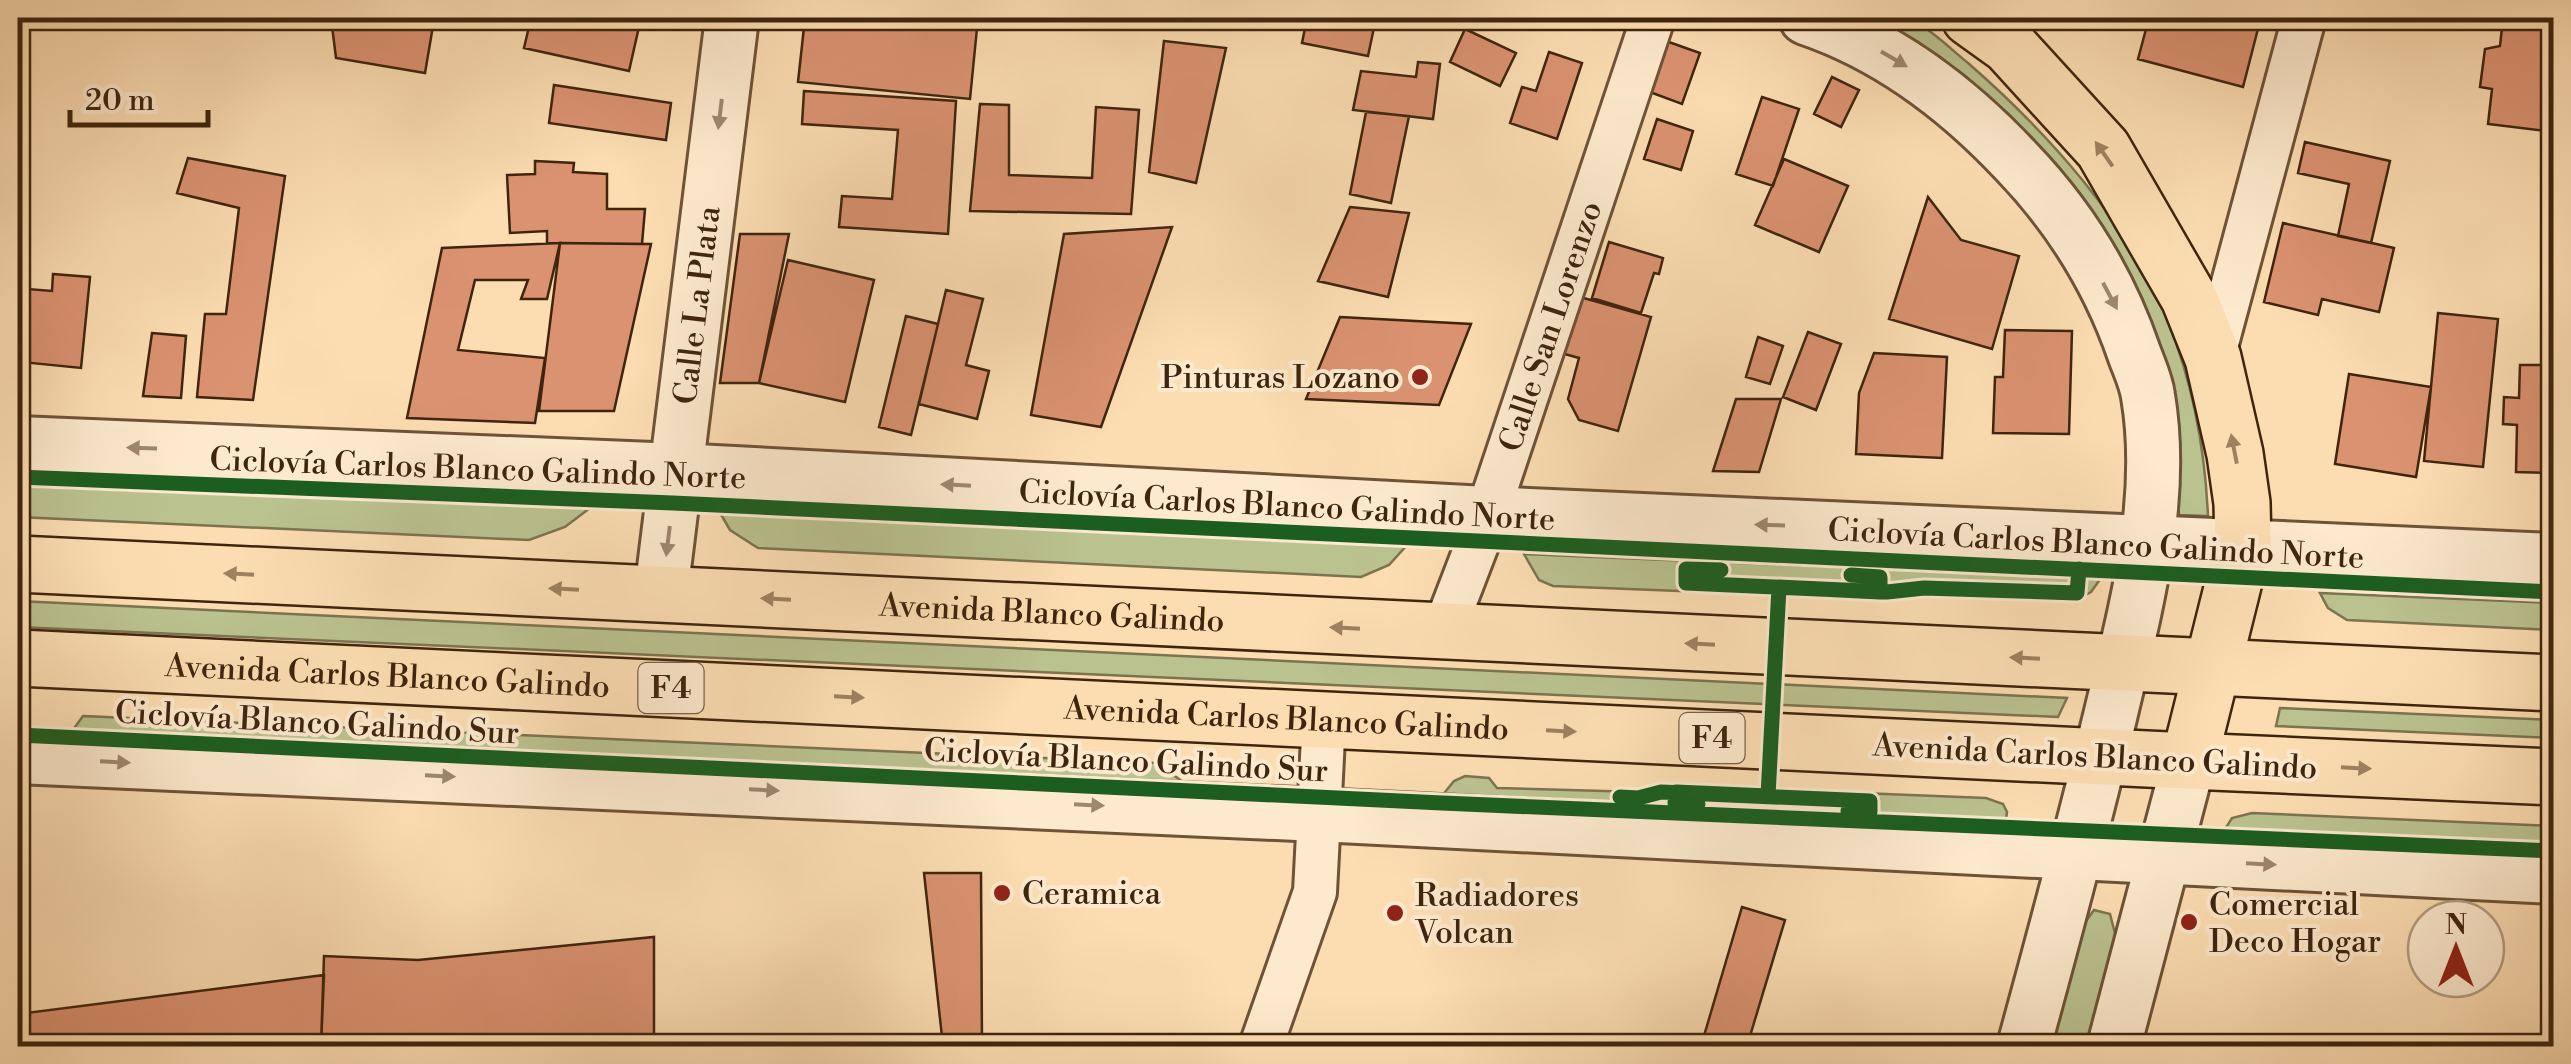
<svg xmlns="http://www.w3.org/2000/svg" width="2571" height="1064" font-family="'Libre Bodoni',serif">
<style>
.green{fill:#bac290;stroke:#7c744f;stroke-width:2.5}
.building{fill:#db9271;stroke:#3f250e;stroke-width:2.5}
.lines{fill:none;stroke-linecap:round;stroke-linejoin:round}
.minor-casing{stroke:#6e5337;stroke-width:48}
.tertiary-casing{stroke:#6e5337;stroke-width:58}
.primary-casing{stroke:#3f250e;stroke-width:60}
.trunk-casing{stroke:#3f250e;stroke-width:60}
.path{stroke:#3f250e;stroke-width:6;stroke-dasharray:2.5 5;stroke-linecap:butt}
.minor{stroke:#fde9cd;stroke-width:42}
.tertiary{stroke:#fde9cd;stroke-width:52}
.primary{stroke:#fcddb2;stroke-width:55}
.trunk{stroke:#fcddb2;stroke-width:55}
.path-bridge{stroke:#3f250e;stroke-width:6;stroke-dasharray:2.5 5;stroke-linecap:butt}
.cycleway-casing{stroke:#fde9cd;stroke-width:21}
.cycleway{stroke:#1b5e20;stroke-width:15}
.oneway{fill:#9e876e}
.oneway2{fill:#9e8160}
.poi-dot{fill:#8f2418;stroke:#fde9cd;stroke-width:4}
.labels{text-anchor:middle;stroke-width:8;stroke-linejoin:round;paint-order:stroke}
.shield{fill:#fde9cd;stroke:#786047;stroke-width:2.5}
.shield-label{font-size:30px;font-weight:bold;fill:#3f250e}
.street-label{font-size:32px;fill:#3f250e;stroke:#fde9cd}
.poi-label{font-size:32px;fill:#3f250e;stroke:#fde9cd;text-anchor:start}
</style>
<rect width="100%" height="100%" fill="#fcddb2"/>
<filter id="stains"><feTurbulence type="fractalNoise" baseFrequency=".002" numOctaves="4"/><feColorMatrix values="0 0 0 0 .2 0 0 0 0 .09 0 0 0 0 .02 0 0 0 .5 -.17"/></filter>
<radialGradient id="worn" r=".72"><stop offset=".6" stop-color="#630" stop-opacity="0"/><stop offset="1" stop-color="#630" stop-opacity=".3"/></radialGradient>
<path class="green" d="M1860,18c13,0 34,-4 46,0 18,5 47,33 62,45 78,68 162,160 200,258 25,63 37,128 40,195l-29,-1 -2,-41 -22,-136z
M18,486l572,22 -25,19 -36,13 -511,-23z
M719,511l688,34 -18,20 -28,12 -603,-29 -28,-18z
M1524,554l577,24 -10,14 -12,6 -160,-4 -38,5 -328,-13 -14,-6z
M2320,593l233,10v27l-206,-10 -19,-12z
M18,601l2049,97 -9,19 -2040,-90z
M2280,708l273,12v18l-277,-12z
M83,716l1074,47 26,19 -1113,-48z
M1465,776l24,2 8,10 143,4 17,-7 329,13 17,6 4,8 -1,8 -565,-23 13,-16z
M2252,813l301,13v19l-328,-16 7,-11z
M2094,910l16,4 7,27 -28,105h-40l30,-115z"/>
<path class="building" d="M331,18l103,2 -9,53 -89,-15z
M531,18h110l-12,53 -105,-23z
M805,18h173l-8,81 -172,-17z
M1307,18h69l-8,38 -66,-13z
M2149,18h96l15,3 -17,66 -105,-28z
M2503,18h51v114l-66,-8 4,-35 -12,-2 5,-38 15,-3z
M1465,29l51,24 -16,33 -50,-24z
M1164,41l62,7 -30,135 -47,-11z
M1666,41l34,12 -18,51 -35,-13z
M1549,52l33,11 -25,76 -47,-16 12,-36 14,4z
M1418,62l22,2 -7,55 -80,-9 8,-39 55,6z
M1832,77l27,13 -18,37 -27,-13z
M554,85l117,18 -5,37 -117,-17z
M804,91l152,10 -8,133 -109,-7 3,-31 50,3 6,-69 -96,-6z
M1762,97l37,12 -26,77 -37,-12z
M980,104l29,1v70l83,3 4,-71 43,3 -8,104 -161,-3z
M1366,112l43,4 -18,87 -41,-9z
M1657,119l36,12 -12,39 -37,-11z
M2305,142l85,19 -19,82 -33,-7 11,-52 -51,-11z
M188,158l97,18 -32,224 -56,-3 8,-83h21l13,-106 -62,-15z
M1784,159l64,27 -29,66 -64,-27z
M535,161l39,2 -1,9 34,2v35h38l-3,35 -95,-1v-12l-37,2 -3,-58 28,-1z
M1928,197l33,43 58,16 -27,93 -103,-30z
M1350,207l59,6 -21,84 -70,-16z
M2283,223l111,25 -15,64 -57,-13 -4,16 -54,-13z
M1172,227l-71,200 -70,-12 33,-181z
M740,234h49l-30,149h-39z
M1609,242l54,16 -4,16 -5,-1 -13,40 -49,-15z
M560,243l91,1 -37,167h-75z
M560,243l-13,56h-26l7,-19h-53l-17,70 87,8 -10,65 -128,-5 35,-170z
M788,260l86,20 -29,122 -86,-19z
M18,266l9,1 -6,95h-3z
M53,274l37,3 -9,91 -60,-6 7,-73 24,2z
M946,290l37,9 -17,66 23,6 -12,48 -58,-15z
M1573,295l78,22 -33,114 -39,-11 -11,-21 11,-41 -22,-6z
M2438,313l60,6 -15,148 -59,-6z
M906,316l32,8 -27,111 -32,-8z
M1340,317l131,7 -32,81 -133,-6z
M2005,330l67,1 -3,103 -76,-1 2,-56h8z
M1808,332l33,12 -25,66 -33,-13z
M152,333l34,3 -5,62 -38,-2z
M1758,337l25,9 -13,38 -24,-7z
M1874,353l73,4 -5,101 -86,-4 3,-61z
M2520,365h34v108l-38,-1 1,-47 -14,-1 1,-27 15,1z
M2349,374l82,13 -15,90 -81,-13z
M1736,399h45l-22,73 -46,-1z
M924,873h57l1,173h-39z
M1742,907l43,13 -38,126h-46z
M654,937v109h-333l3,-90 94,4z
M324,975l-3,71h-303v-32z"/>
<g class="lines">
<defs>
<g id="minor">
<path d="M2213,358l91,-340"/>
<path id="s1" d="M1443,633l35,-91 175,-524"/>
<path d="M1261,1046l54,-154 9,-173"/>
</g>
<g id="tertiary">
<path d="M1806,18c83,28 151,80 210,143 53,55 93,119 118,192 5,14 12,28 14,43 18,106 -14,219 -38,321 -27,110 -56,220 -86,329"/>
<path d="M18,443l659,27 809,43 1068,47"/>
<path id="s2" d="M661,593l71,-575"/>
<path d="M18,757l1301,58 1235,62"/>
<path d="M2114,1046l75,-285"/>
</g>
<path id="primary" d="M2213,667l341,16
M2189,761l365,16"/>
<g id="trunk">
<path id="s3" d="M18,564l2195,103"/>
<path id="s4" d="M18,658l2171,103 54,-216 -1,-42 -7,-49 -22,-96 -24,-60 -86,-149 -94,-103 -39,-28"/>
</g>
</defs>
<use href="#minor" class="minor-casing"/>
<use href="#tertiary" class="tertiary-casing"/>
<use href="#primary" class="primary-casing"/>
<use href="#trunk" class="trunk-casing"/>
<path class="path" d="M1686,570v13l73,3
M1779,587l101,5v-14"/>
<use href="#minor" class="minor"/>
<use href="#tertiary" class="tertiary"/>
<use href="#primary" class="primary"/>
<use href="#trunk" class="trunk"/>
<path class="path-bridge" d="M1768,796l11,-209"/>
<defs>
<path id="cycleway" d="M18,477l655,26 1881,89
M1721,570l-35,-1v14l201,9 37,-4 153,5 2,-24
M18,735l1424,68 1112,48
M1620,797l18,1 23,-6 209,9v11l-22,-1
M1698,804l-23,-1 1,-11 92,4 11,-209 101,5v-15l-29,-2"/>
</defs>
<use href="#cycleway" class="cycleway-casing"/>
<use href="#cycleway" class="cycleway"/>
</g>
<defs><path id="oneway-solid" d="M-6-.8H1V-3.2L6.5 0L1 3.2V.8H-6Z" transform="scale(2.5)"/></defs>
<g class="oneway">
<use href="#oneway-solid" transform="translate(1894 59) rotate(30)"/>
<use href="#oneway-solid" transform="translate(720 114) rotate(97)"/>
<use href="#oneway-solid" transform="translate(2110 296) rotate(62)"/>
<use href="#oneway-solid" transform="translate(142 448) rotate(-178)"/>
<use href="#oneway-solid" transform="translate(956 485) rotate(-177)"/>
<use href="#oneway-solid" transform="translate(1770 525) rotate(-178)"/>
<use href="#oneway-solid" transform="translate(668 541) rotate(97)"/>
<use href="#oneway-solid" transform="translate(115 762) rotate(3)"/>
<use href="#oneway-solid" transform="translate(440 776) rotate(3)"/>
<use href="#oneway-solid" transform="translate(764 790) rotate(3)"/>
<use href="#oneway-solid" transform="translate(1089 805) rotate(3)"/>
<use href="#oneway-solid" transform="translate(2261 864) rotate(3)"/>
</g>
<g class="oneway2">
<use href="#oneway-solid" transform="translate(2104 154) rotate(-125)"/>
<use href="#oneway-solid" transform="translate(2234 449) rotate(-101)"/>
<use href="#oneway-solid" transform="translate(239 574) rotate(-177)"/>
<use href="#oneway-solid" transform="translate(564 589) rotate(-177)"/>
<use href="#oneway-solid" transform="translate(776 599) rotate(-177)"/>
<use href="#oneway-solid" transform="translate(1345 628) rotate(-177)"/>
<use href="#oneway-solid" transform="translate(1700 644) rotate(-177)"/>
<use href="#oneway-solid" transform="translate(2025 658) rotate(-177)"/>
<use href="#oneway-solid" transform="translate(849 697) rotate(3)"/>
<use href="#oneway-solid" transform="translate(1561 731) rotate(3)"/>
<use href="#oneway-solid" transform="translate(2356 768) rotate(3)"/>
</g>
<g class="poi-dot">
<circle cx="1420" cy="377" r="10"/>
<circle cx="1002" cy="893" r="10"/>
<circle cx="1395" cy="913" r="10"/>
<circle cx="2189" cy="922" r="10"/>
</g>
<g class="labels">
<g class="shield">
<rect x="638.5" y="663" width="65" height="50" rx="8"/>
<rect x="1679.5" y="713" width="65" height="50" rx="8"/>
</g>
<g class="shield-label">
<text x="671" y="698">F4</text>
<text x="1712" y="748">F4</text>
</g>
<g class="street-label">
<text dy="11" stroke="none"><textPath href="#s2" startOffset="290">Calle La Plata</textPath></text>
<text dy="11" stroke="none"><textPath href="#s1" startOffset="325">Calle San Lorenzo</textPath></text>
<text transform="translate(478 468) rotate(2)" y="11">Ciclovía Carlos Blanco Galindo Norte</text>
<text transform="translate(1287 505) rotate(3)" y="11">Ciclovía Carlos Blanco Galindo Norte</text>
<text transform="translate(2096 543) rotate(3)" y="11">Ciclovía Carlos Blanco Galindo Norte</text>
<text dy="11" stroke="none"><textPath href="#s3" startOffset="1035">Avenida Blanco Galindo</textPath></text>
<text dy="11" stroke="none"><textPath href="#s4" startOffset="370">Avenida Carlos Blanco Galindo</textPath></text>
<text dy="11" stroke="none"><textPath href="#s4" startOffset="1270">Avenida Carlos Blanco Galindo</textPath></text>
<text transform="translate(317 722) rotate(3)" y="11">Ciclovía Blanco Galindo Sur</text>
<text transform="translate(2095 756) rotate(3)" y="11">Avenida Carlos Blanco Galindo</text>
<text transform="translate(1126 760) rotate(3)" y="11">Ciclovía Blanco Galindo Sur</text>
</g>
<g class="poi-label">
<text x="1400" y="388" text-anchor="end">Pinturas Lozano</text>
<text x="1022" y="904">Ceramica</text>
<text x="1415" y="906">Radiadores<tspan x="1415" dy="37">Volcan</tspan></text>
<text x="2209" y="915">Comercial<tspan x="2209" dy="37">Deco Hogar</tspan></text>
</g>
</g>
<rect width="2571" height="1064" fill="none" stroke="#fcddb2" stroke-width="60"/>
<rect x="20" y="20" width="2531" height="1024" fill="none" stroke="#3f250e" stroke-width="5"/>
<rect x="30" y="30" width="2511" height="1004" fill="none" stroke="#3f250e" stroke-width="2.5"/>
<g transform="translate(2456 949)"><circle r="48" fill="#fde9cd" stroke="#b19b81" stroke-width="2.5"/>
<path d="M0-8L18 38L0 25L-18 38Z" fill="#8f2418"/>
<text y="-15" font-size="28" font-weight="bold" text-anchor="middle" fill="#3f250e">N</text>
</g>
<path d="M70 110v15h138v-15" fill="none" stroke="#3f250e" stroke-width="5"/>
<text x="85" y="110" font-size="30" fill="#3f250e" stroke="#fde9cd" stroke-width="8" paint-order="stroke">20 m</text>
<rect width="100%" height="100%" filter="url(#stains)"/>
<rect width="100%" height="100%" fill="url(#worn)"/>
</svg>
